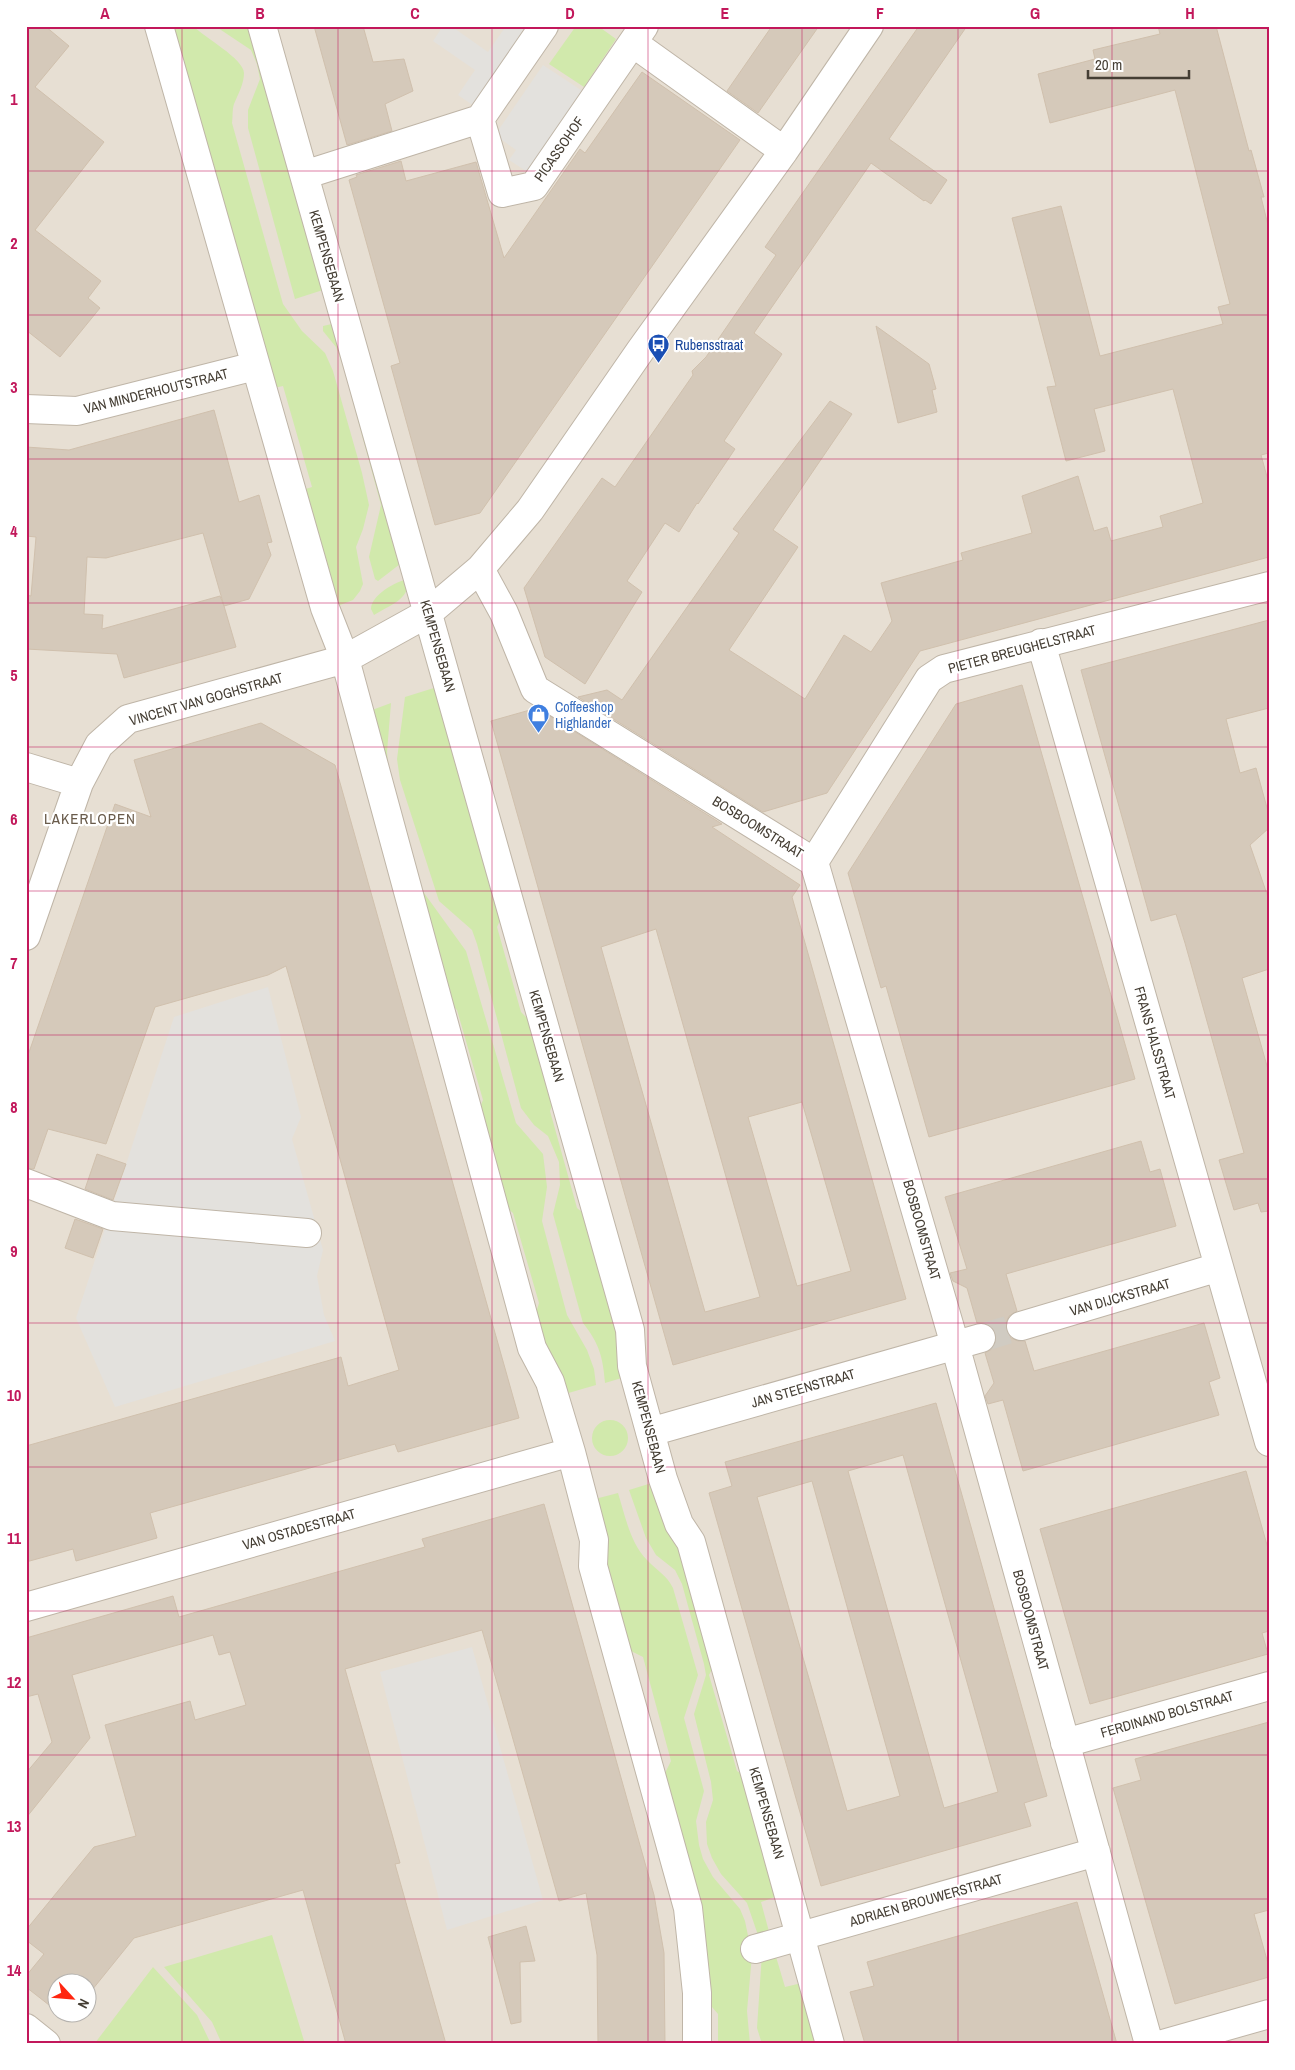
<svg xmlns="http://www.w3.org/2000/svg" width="1295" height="2070" font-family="'Archivo Narrow',sans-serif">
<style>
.residential{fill:#e7dfd3;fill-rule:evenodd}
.green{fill:#d1e9ac}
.parking{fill:#e3e1dd}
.building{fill:#d5c9ba;stroke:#d0c0ad;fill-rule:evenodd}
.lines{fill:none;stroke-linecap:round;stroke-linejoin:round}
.minor-tunnel{stroke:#d0cbc2;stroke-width:28;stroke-dasharray:28 14;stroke-linecap:butt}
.minor-casing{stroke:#bfb5a7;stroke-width:30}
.minor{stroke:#fff;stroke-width:28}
.grid{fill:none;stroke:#c2185b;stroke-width:1;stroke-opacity:0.55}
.labels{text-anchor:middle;stroke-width:4.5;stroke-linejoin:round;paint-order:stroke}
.street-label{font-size:14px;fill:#453e34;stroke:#fff}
.transit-label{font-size:14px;fill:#164399;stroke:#fff;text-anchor:start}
.shop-label{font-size:14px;fill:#366cbe;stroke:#fff;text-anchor:start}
.neighbourhood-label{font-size:15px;letter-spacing:1px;fill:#695b4b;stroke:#fff}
.neatline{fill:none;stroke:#c2185b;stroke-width:2}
.grid-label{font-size:16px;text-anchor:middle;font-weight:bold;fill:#c2185b}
</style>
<rect width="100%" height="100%" fill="#f3eee5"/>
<path class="residential" d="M26,26h1243v2018h-1243zM58,1982h30v30h-30z"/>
<path class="green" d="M172,26h21c11,11 51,33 51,47 0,11 -6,21 -10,31 -2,6 -1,13 -2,19l51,181 19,27 23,22 8,18 29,102 7,32 -6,24 -7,18 7,37 -3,7 -7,9 -18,7 -33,-117 10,-3 -29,-101 -9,2z
M215,26h38l73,263 -31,10 -47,-171v-18l12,-31 -3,-15 -6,-14z
M576,26h22l18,13 -32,48 -35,-23z
M336,323l68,238 -26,20 -3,-2 -6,-22 12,-52 -38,-140 -7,-18 -13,-16v-5z
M409,579c0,21 -19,26 -35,36l-3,-6c0,-14 25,-28 38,-30z
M437,687l66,227 -6,13 24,85 14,14 20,72 -5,13 27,97 11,9 33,121 4,39 -20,6c-2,-26 -6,-40 -22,-60l-30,-109 7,-29 -1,-23 -11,-26 -14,-11 -13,-17 -44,-164 -5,-14 -33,-29 -39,-121 -3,-21 8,-62z
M391,703l-4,49 2,26 30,108 47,65 50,172 27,31 4,33 -5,34 25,94 20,35 7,19 2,16 -31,9 -9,-31 -13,-17 -8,-30 4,-13 -26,-90 -12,-10 -24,-89 6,-14 -26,-90 -12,-11 -81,-286z
M592 1438a18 18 0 1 1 36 0a18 18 0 1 1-36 0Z
M655,1482l24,57 36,124 -6,12 28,96 11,7 32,117 -19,7 10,37 -11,2 -13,-38 -26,-29 -9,-16 -5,-14 -1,-22 7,-22 -2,-18 -17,-68 12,-39 -2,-11 -22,-80 -7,-14 -19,-15 -10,-17 -17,-48z
M618,1493c7,22 12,50 29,67 10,11 19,14 26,28l25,87 -14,43 20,73 -8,30 3,24 4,14 10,18 27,32 5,12 7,34 -5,56 3,33h-32v-30l-12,-14 -42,-225 7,-14 -28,-104 -14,-7 -27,-89 -7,-62z
M272,1935l33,109h-83l-10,-22 -48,-55z
M774,1950l11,37 21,-5 18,62h-62l-5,-16 5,-75z
M153,1967l44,48 14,29 -116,-1z"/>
<path class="parking" d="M443,26h8l37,26 18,-26h28l-57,82 -19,-13 17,-25 -42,-29z
M543,65l41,27 -55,81 -20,-13 7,-10 -21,-15z
M268,987l33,130 -9,22 31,111 -6,26 7,39 11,26 -220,66 -39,-89 98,-301z
M472,1647l71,253 -96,30 -67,-258z"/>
<path class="building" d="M26,26h19l24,20 -34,41 69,55 -69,88 66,51 -13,17 12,10 -40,49 -34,-27z
M314,26h49l10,36 31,-3 9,32 -28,13 7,27 -45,14z
M772,26h47l-61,87 -31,-22z
M919,26h48l-78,113 58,41 -16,24 -6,-4 -1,1 -53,-38 -117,170 28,21 -58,87 11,8 -37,55 -1,-1 -18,29 -14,-9 -38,58 15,11 -57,92 -40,-27 -21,-69 78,-110 13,9 78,-112 -1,-4 14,-14 70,-102 -11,-8z
M1158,26h58l33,125 2,-1 13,47h-3l8,32v224l-8,2 8,29v73l-349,94 -93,142 -64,19 -185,-115 29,-7 15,10 117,-167 -6,-4 97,-128 22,13 -79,116 25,17 -69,103 76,49 39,-64 27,17 21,-31 -11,-38 82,-23 -2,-7 71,-20 -10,-37 56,-20 16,55 13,-4 4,14 52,-14 -3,-11 43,-13 -30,-114 -79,20 11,42 -39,10 -19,-74 9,-1 -44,-168 49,-12 39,150 123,-32 -5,-17 12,-3 -55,-214 -125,33 -12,-49 57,-15 -2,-9 67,-16z
M642,72l98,68 -260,373 -45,12 -44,-159 9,-3 -51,-183 8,-3 -1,-2 45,-14 5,20 70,-19 28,96 76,-109 5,4z
M876,326l53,38 7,25 -4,1 5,22 -39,11z
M214,410l25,92 20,-7 13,47 -5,1 4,12 -22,44 -25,7 12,41 -112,31 -7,-24 -91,-5v-54l5,1 5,-59 -10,-1v-89l43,3zM203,533l21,73 -4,-10 -118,33 1,-14 -19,-1 3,-57 19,1z
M1269,620v88l-43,11 14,54 16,-5 13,47v13l-19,17 19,55v69l-27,9 27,95v138l-8,1 -3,-9 -24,7 -15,-50 25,-7 -59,-210 -9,-29 -25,7 -70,-251z
M1022,685l113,394 -206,58 -43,-151 -5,2 -33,-115 108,-169z
M537,708l185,116 -10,3 88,58 -8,12 114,402 -233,66 -182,-644zM656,929l104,368 -55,15 -104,-365zM802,1102l49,169 -54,15 -49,-169z
M261,723l74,42 184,653 -121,34 -3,-8 -245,69 7,25 -81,23 -3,-12 -47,13v-116l315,-89 7,29 51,-16 -113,-404 -18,9 -113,32 -49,137 -58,-15 -14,40 -8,-1v-107l89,-257 36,13 -17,-57z
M1141,1141l9,31 10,-3 16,57 -170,48 11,37 -8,5 -3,7v7l5,8 7,3h7l9,30 170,-48 16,55 -11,4 10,33 -196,56 -20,-71 -15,4 -3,-8 9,-13 -9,-30 7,-4 4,-7v-9l-4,-6 -7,-4h-8l-10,-35 -14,-7 -3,-8 17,-4 -22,-72z
M97,1154l29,10 -13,36 -28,-11z
M75,1219l28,10 -10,29 -28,-10z
M936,1403l111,393 -23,7 7,23 -210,60 -112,-393 23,-7 -7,-24zM903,1455l95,337 -54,16 -96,-337zM812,1481l88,315 -53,15 -90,-314z
M1246,1471l23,81v79l-7,2 6,21 -178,50 -50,-175z
M544,1504l110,391 10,58 1,91h-67l-1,-89 -11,-62 -27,8 -77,-271 -137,39 47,165 8,29 -5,1 51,180h-100l-43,-154 -169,48 -46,57v-13h-30v30l-32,-25v-11l18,-22 -18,-14v-10l68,-83 42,-11 -31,-111 85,-24 5,19 51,-15 -16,-53 -11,3 -6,-20 -141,40 18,63 -64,80v-45l26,-31 -14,-48 -12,3v-59l147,-42 6,21 246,-70 -3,-8z
M1269,1722v188l-15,4 15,53v10l-94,27 -62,-216 28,-8 -6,-21z
M1077,1902l40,142h-252l-15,-52 24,-6 -7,-24z
M526,1926l9,35 -15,1 1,60 -10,2 -23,-87z"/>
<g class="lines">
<path class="minor-tunnel" d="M981,1338l40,-12"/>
<defs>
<path id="minor" d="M159,26l166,582 20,51 187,689 18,34 21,70 23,88 -1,26 95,342 9,85v51
M262,26l368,1304 2,36 31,113 16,45 12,18 139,502
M633,43l151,108
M480,119l64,-93
M304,175l176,-56 22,74 32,-7 110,-160
M26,409l51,2 178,-45
M480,569l24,44 31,76 279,173 141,483 194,699
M1041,643l228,799
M26,767l53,16
M814,862l115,-183 15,-10 325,-83
M26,936l53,-153 20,-38 29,-26 217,-60 83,-46 52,-44 50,-59 110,-159 144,-200 85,-125
M26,1183l86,33 195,17
M1021,1326l198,-59
M650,1432l331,-94
M26,1607l545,-155
M1065,1743l204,-57
M755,1949l341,-97
M26,2028l20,16
M1163,2044l106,-30"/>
</defs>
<use href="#minor" class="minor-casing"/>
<use href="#minor" class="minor"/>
</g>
<path class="grid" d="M182,26v2018M338,26v2018M492,26v2018M648,26v2018M802,26v2018M958,26v2018M1112,26v2018M26,171h1243M26,315h1243M26,459h1243M26,603h1243M26,747h1243M26,891h1243M26,1035h1243M26,1179h1243M26,1323h1243M26,1467h1243M26,1611h1243M26,1755h1243M26,1899h1243"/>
<defs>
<symbol id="bus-pin" viewBox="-11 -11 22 30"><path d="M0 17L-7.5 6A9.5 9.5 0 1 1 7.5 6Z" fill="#1a4fb4" stroke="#fff"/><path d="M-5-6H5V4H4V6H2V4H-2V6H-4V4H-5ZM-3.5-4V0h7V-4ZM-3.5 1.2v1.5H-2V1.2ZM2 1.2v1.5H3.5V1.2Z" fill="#fff"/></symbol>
<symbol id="shop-pin" viewBox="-11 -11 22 30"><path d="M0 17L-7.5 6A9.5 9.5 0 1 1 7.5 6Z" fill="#3f7fe0" stroke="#fff"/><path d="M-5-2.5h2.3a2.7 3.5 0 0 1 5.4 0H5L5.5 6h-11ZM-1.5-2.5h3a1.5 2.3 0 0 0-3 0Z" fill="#fff"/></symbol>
</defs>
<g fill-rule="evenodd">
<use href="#bus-pin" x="646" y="332" width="25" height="34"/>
<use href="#shop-pin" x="526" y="702" width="25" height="34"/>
</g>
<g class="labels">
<g class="street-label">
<text transform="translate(559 149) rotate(-55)" y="5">PICASSOHOF</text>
<text transform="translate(327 256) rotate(74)" y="5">KEMPENSEBAAN</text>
<text transform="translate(156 391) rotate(-14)" y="5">VAN MINDERHOUTSTRAAT</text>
<text transform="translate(438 646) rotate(74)" y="5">KEMPENSEBAAN</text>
<text transform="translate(1022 649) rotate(-15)" y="5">PIETER BREUGHELSTRAAT</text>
<text transform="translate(206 699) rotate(-16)" y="5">VINCENT VAN GOGHSTRAAT</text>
<text transform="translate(758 827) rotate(32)" y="5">BOSBOOMSTRAAT</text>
<text transform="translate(547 1036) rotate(74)" y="5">KEMPENSEBAAN</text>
<text transform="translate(1155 1043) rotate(74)" y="5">FRANS HALSSTRAAT</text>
<text transform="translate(922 1230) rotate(74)" y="5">BOSBOOMSTRAAT</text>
<text transform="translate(1120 1297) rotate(-16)" y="5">VAN DIJCKSTRAAT</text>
<text transform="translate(803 1388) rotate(-16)" y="5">JAN STEENSTRAAT</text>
<text transform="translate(649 1427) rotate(75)" y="5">KEMPENSEBAAN</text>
<text transform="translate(299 1529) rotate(-16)" y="5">VAN OSTADESTRAAT</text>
<text transform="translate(1031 1620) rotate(75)" y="5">BOSBOOMSTRAAT</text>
<text transform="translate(1167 1714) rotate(-16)" y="5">FERDINAND BOLSTRAAT</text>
<text transform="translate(767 1813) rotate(74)" y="5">KEMPENSEBAAN</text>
<text transform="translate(926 1900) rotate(-16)" y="5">ADRIAEN BROUWERSTRAAT</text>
</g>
<g class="transit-label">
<text x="675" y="350">Rubensstraat</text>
</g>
<g class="shop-label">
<text x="555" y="712">Coffeeshop<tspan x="555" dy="16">Highlander</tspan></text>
</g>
<g class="neighbourhood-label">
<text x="90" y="824">LAKERLOPEN</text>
</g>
</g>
<rect width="1295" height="2070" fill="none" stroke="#ffffff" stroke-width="55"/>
<g transform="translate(72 1998) rotate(116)"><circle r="24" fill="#ffffff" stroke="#b5b2ae"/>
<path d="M0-4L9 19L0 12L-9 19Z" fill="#ff2610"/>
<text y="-8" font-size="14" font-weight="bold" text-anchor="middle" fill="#453e34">N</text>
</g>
<path d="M1088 70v8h101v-8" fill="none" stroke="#453e34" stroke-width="2.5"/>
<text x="1095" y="70" font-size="15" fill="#453e34" stroke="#ffffff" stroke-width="4" paint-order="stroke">20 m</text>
<rect x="28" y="28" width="1240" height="2014" class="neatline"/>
<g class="grid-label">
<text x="105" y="19">A</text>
<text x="260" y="19">B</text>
<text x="415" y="19">C</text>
<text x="570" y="19">D</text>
<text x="725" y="19">E</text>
<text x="880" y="19">F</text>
<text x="1035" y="19">G</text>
<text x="1190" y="19">H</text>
<text x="14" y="105">1</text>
<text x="14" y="249">2</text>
<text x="14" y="393">3</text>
<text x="14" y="537">4</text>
<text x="14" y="681">5</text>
<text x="14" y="825">6</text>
<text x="14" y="969">7</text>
<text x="14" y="1113">8</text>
<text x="14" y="1257">9</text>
<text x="14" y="1401">10</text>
<text x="14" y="1544">11</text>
<text x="14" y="1688">12</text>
<text x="14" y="1832">13</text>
<text x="14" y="1976">14</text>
</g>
</svg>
